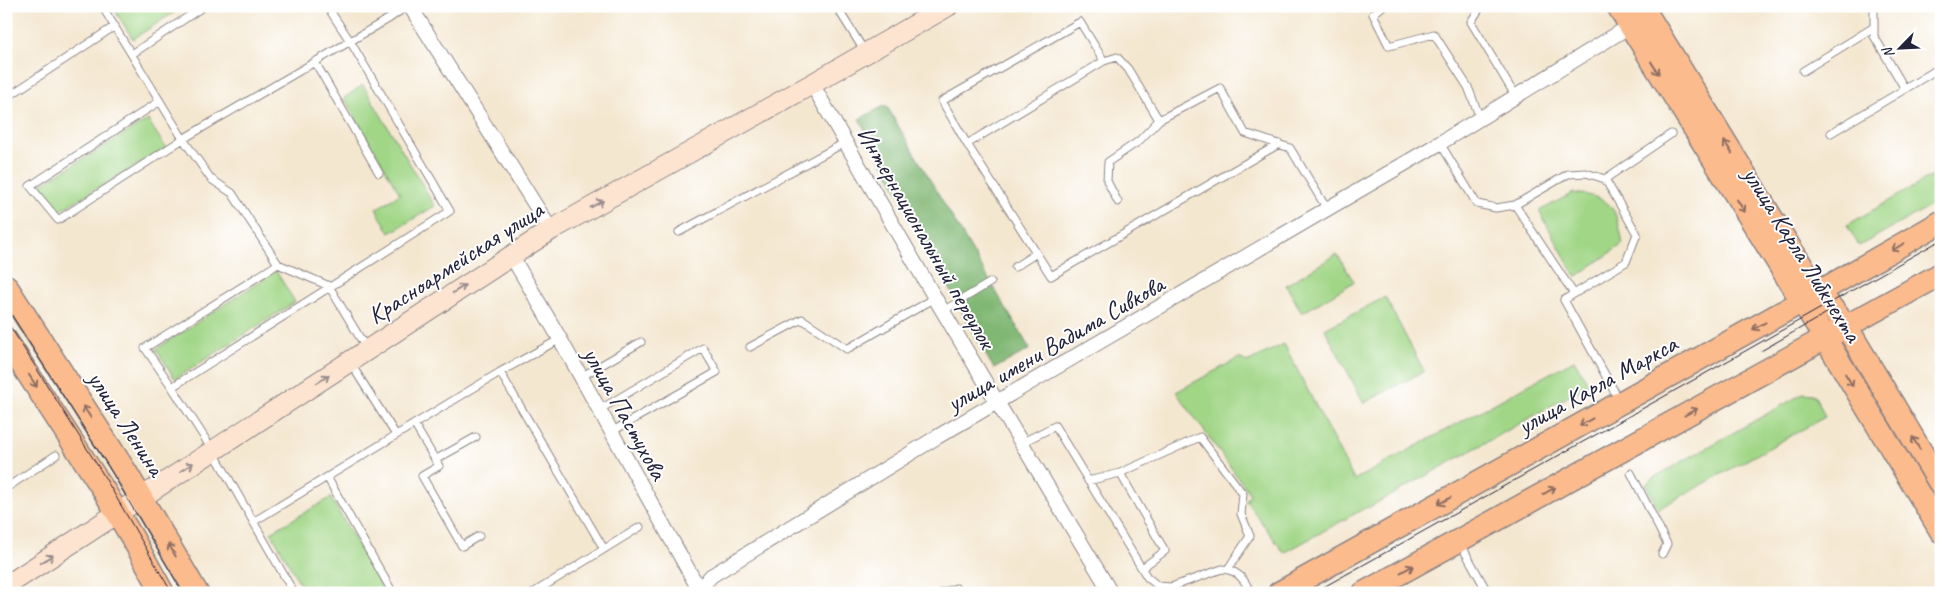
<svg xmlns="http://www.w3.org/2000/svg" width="1947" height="599" font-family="Caveat,sans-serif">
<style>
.green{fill:#a0d686;stroke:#617c60}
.forest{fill:#80b773;stroke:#516c57}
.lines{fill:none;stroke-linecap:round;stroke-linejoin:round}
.lane-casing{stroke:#8b8486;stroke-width:9}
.street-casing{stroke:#8b8486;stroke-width:16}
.secondary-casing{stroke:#8b8486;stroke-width:22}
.primary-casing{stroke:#8b8486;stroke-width:25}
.lane{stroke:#fff;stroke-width:7}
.street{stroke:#fff;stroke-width:14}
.secondary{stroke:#fde4d1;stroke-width:20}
.primary{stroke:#fbbb8d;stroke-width:22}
.tram{stroke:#22223b;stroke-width:1}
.oneway{stroke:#8e6e64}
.oneway2{stroke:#9a8d8e}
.labels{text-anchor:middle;stroke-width:4;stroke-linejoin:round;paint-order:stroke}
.street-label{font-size:25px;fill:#22223b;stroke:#fff}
</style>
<rect width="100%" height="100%" fill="#fff"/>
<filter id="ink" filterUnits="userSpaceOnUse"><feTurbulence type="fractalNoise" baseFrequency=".02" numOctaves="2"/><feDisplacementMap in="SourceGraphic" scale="10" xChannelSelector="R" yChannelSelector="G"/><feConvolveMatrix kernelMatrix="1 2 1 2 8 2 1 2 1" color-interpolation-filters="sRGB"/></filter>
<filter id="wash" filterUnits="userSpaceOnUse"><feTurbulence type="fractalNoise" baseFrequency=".0096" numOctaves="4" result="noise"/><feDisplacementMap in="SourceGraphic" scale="20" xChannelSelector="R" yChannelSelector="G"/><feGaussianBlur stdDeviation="1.12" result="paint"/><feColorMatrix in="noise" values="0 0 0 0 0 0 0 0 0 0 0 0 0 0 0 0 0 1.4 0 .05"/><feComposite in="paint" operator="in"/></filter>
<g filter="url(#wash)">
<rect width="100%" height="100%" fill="#f4e7d0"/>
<path class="green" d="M112,6h72l-51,33z
M363,85l72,121 -45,27 -14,-24 24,-15 -56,-96z
M148,120l18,28 -109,64 -19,-26z
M1941,171v29l-82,46 -12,-21z
M1573,193c40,4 43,14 50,51l-47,33 -37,-66z
M1337,254l17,28 -52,31 -16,-28z
M276,271l19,31 -120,77 -19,-30z
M1385,297l39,74 -60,32 -39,-74z
M1284,344l70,136 220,-120 15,25 -221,123 -1,-1 -83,46 -38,-52 4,-7 -74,-102 63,-34 8,4z
M1804,393l9,1 6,9 6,14 -167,92 -12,-25 5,-5z
M330,498h1l54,95h-80l-34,-61z"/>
<path class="forest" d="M886,105l144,244 -36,20c-47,-82 -89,-167 -135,-250z"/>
</g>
<g filter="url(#ink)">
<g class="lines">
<defs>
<path id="lane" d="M102,6l81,133 -125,81 -28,-34 130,-85
M836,6l29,46
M1383,6l-10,8 16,32 45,-12 34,53 12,31
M1481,6l-10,16 45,75
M1874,6v30l31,53 36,-22
M132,54l72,-48
M1104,61l-24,-39 -138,79 25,43 137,-83 13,-4 11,12 31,51 61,-32 25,45 45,15 37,61
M315,62l64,111
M1803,71l71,-44
M6,98l109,-72
M1831,133l74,-44
M1440,143l37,61 19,4 19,-3 53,-31 18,-1 19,6 32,55 -11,28 -62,38 55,100
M967,144l84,132 228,-132
M1605,179l66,-45
M1118,202l-11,-21 1,-19 31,-21 20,-21
M1515,205l59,89
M679,232l167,-90
M1015,267l20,-13
M943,311l48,-29
M750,347l52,-28 45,30 88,-51
M366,348l-37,-62 -51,-22 -46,-71 -21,-14 -28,-40 207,-121 17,-12
M351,364l45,71
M1941,364l-2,6 2,3
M500,372l104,177
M581,377l60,-35
M172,387l-27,-39 133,-84
M599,410l104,-62 14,24 -106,60
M414,424l25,42 -17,10 40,70 17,-10
M1021,443l34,-17 92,151 11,9 13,1 51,-18c16,1 22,10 29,24
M435,460l41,-23
M1120,473l80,-36 43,57 -2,20 9,22 -22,33
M1631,473l36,71 -5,10
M327,477l66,116
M1088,481l32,-8 45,78 -23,17
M6,488l50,-33
M253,522l247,-150 60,-33
M1460,543l28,50
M294,593l-81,-142 -41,-64 278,-176 -100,-170 -23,-35
M533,593l107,-66
M942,593l14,-5 3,5"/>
<path id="street" d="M410,6l141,224
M812,84l123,214 176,295
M511,255l49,84 141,254
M697,593l14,-17 226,-139 503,-294 190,-117"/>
<path id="secondary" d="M6,586l545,-356 261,-146 136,-78"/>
<path id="primary" d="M1618,6l207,332 116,193
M1642,6l148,242 29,44 27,34 95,159
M6,286l121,188 70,119
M6,340l97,149 30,50 30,54
M1279,593l540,-301 122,-70
M1364,593l577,-319"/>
</defs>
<use href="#lane" class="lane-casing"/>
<use href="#street" class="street-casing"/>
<use href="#secondary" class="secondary-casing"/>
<use href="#primary" class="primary-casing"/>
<use href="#lane" class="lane"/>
<use href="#street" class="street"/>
<use href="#secondary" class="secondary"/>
<use href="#primary" class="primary"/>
<path class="tram" d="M6,306l102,160 75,127
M6,320l95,151 71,122
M1761,351l71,-41
M1313,593l427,-239 201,-114"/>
</g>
<defs><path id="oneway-shaft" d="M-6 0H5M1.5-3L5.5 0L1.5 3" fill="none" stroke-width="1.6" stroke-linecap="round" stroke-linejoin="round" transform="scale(1.25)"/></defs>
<g class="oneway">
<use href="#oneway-shaft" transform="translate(1655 68) rotate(58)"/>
<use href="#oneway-shaft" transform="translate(1728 147) rotate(-122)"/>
<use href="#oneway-shaft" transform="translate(1741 206) rotate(58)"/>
<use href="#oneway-shaft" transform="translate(1898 247) rotate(150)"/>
<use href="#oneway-shaft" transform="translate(1759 326) rotate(151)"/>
<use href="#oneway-shaft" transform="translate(1849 380) rotate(59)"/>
<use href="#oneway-shaft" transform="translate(33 381) rotate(57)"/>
<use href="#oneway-shaft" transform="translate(87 412) rotate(-123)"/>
<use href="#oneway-shaft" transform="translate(1691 412) rotate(-29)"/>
<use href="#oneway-shaft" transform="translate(1586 422) rotate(151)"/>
<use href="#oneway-shaft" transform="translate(1916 443) rotate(-121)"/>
<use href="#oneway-shaft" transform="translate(1549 491) rotate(-29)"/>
<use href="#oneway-shaft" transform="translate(1444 501) rotate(151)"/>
<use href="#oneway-shaft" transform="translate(172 550) rotate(-120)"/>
<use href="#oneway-shaft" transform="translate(1407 569) rotate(-29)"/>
</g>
<g class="oneway2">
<use href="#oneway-shaft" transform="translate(597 204) rotate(-29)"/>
<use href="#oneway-shaft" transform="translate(459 289) rotate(-33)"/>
<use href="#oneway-shaft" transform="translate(323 379) rotate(-33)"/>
<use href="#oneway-shaft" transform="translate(187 467) rotate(-32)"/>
<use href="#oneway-shaft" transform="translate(47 559) rotate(-33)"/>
</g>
</g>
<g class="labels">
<g class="street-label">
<text transform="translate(927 237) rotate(60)" y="9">Интернациональный переулок</text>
<text transform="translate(1803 254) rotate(58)" y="9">улица Карла Либкнехта</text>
<text transform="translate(455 262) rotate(-33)" y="9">Красноармейская улица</text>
<text transform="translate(1055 343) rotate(-30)" y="9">улица имени Вадима Сивкова</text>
<text transform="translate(1597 384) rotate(-29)" y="9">улица Карла Маркса</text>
<text transform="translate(626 413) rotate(61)" y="9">улица Пастухова</text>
<text transform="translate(127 423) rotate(57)" y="9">улица Ленина</text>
</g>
</g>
<rect width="1947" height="599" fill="none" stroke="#fff" stroke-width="25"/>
<g transform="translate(1900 48) rotate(246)" stroke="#ffffff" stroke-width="4" paint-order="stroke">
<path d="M0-4L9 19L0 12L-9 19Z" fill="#22223b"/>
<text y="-8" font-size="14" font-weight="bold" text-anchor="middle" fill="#22223b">N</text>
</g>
</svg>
